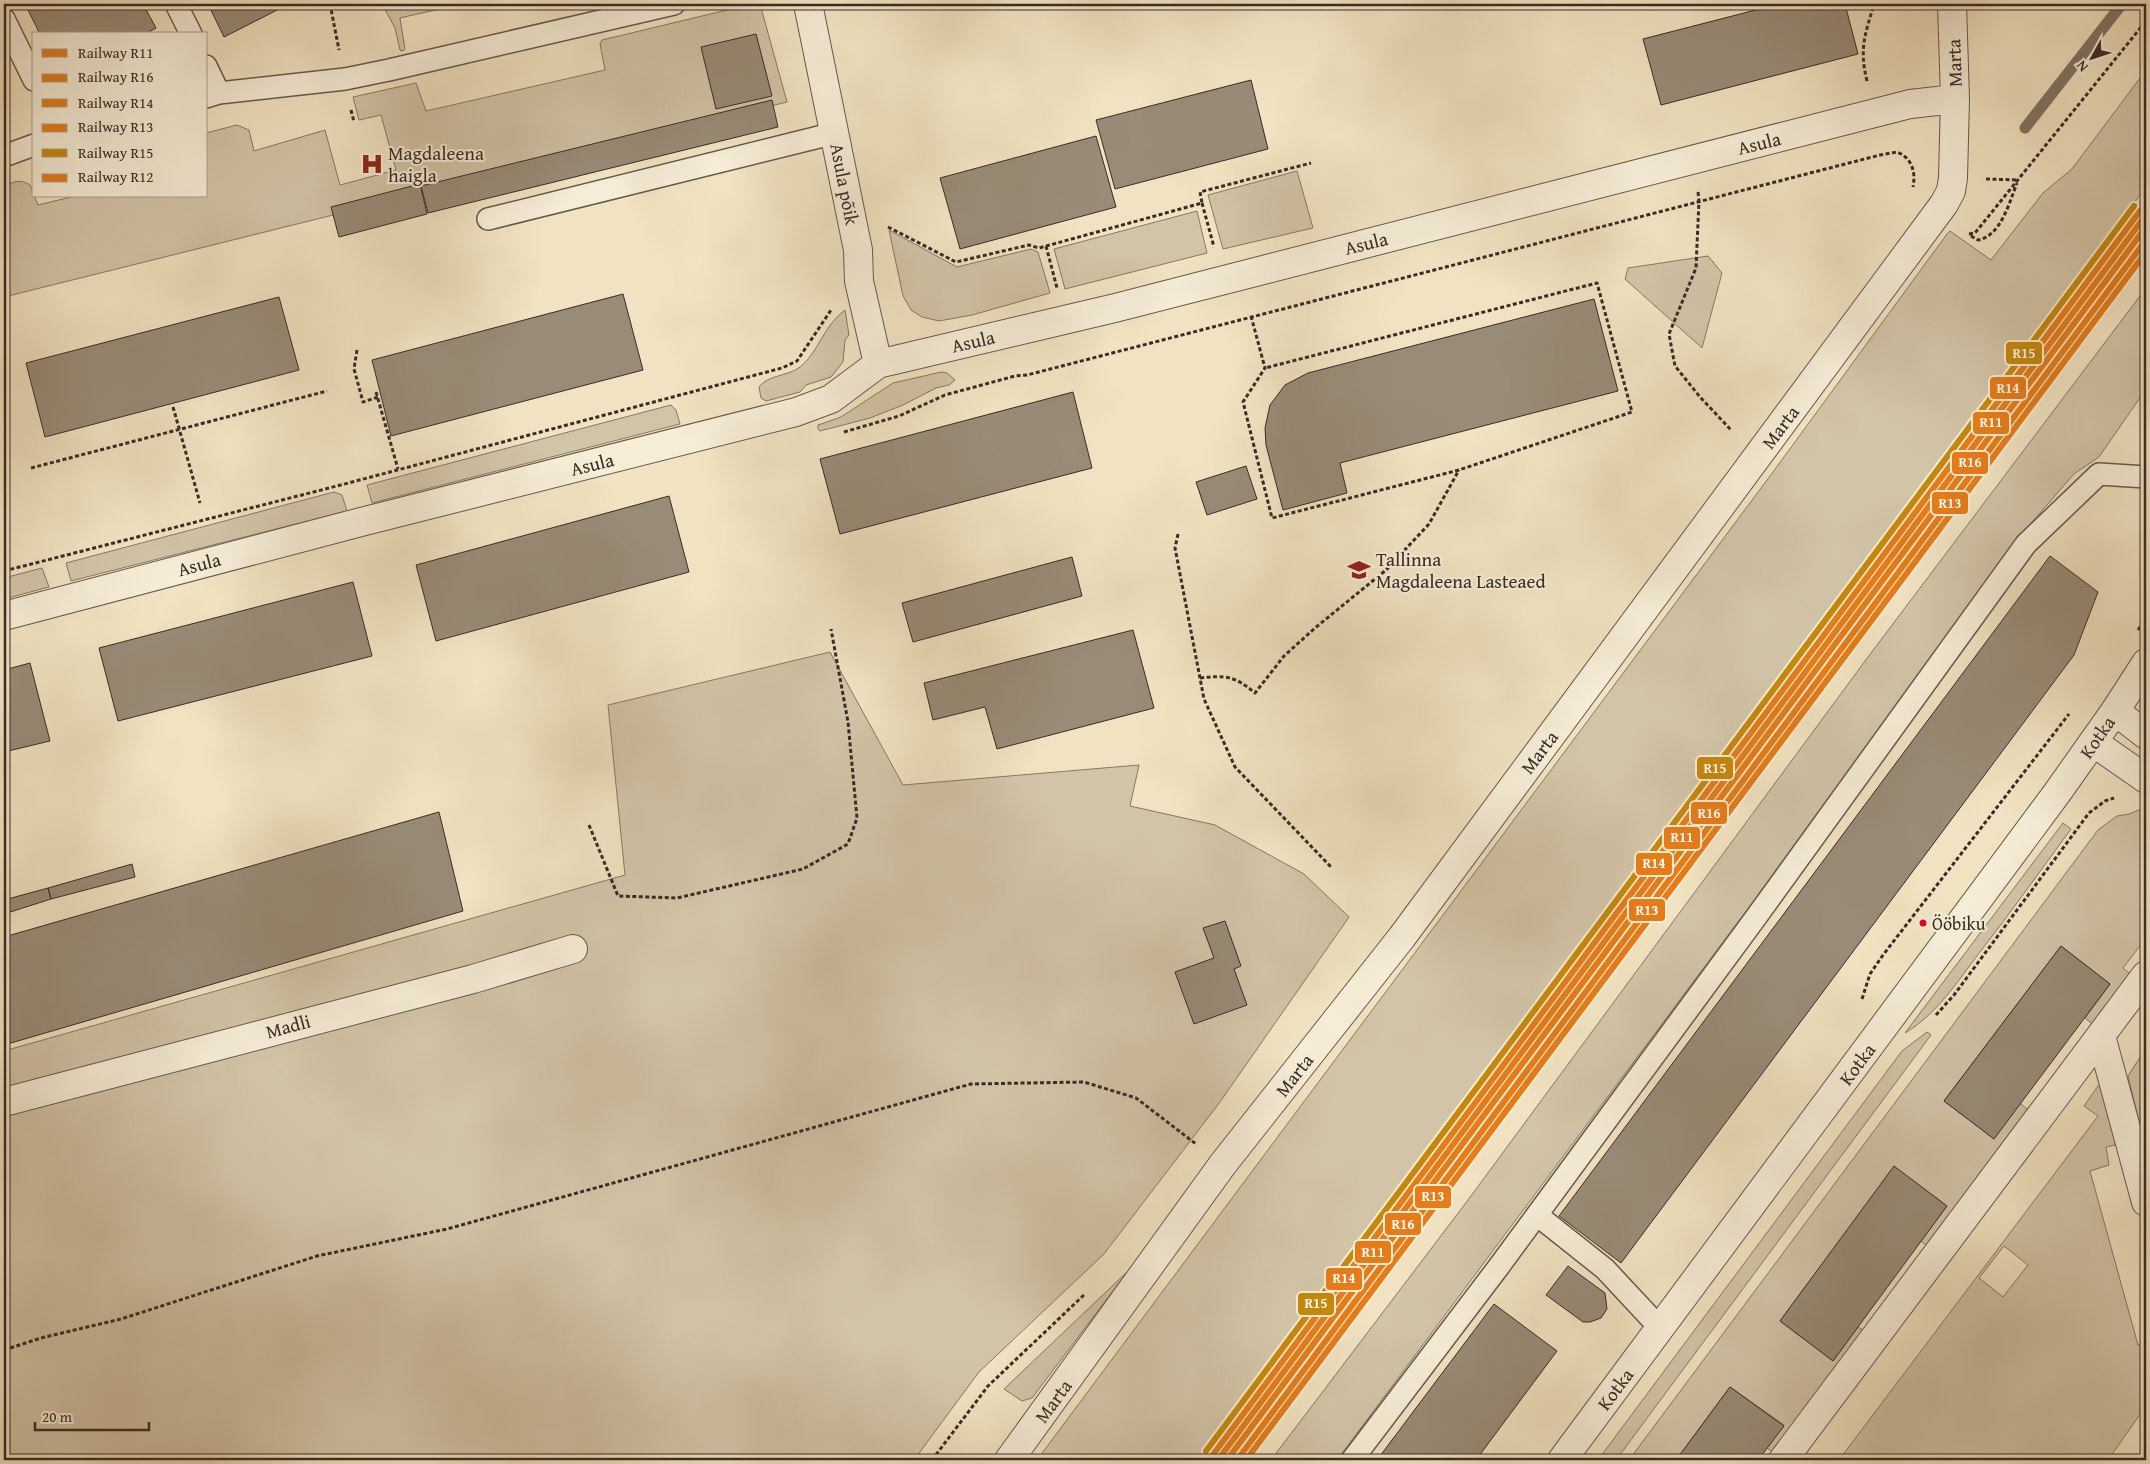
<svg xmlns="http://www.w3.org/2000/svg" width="2150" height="1464" font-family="'Gentium Book Plus',serif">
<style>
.green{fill:#d2c4a7;stroke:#857867;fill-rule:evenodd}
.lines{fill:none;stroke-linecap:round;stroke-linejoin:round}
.stream{stroke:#817564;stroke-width:11}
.building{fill:#988b77;stroke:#382c27}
.service-casing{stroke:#665a4e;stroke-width:24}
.minor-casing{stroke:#665a4e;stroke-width:30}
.tertiary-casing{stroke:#665a4e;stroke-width:30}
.path{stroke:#382c27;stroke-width:3;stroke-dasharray:4 2.5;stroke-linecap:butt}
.service{stroke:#f6edd7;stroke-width:21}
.minor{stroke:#f6edd7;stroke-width:28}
.tertiary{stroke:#f6edd7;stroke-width:28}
.rail-1-casing{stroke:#f6edd7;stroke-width:10}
.rail-2-casing{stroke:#f6edd7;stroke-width:10}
.rail-3-casing{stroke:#f6edd7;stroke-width:10}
.rail-4-casing{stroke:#f6edd7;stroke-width:10}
.rail-5-casing{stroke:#f6edd7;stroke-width:10}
.rail-6-casing{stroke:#f6edd7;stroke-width:10}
.rail-1{stroke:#e67c17;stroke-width:6}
.rail-2{stroke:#e67c17;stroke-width:6}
.rail-3{stroke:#e67c17;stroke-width:6}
.rail-4{stroke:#e67c17;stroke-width:6}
.rail-5{stroke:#c7880a;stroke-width:6}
.rail-6{stroke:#e67c17;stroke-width:6}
.bus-dot{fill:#e4002b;stroke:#f6edd7;stroke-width:2}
.labels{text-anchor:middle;stroke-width:4;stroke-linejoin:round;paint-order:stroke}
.bus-label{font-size:18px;fill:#382c27;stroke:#f6edd7;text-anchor:start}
.street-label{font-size:19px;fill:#382c27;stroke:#f6edd7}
.poi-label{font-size:19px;fill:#382c27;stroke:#f6edd7;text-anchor:start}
.line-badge{stroke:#f6edd7;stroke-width:2}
.badge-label{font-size:14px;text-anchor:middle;font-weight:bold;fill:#fff}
</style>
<rect width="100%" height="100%" fill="#f1e3c1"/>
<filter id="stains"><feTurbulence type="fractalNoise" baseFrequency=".004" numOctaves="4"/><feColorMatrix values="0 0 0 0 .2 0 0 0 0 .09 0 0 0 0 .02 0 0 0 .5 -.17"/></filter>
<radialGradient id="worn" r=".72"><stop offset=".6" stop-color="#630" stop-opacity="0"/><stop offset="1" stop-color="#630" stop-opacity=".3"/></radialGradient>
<path class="green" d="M386,4h76l-62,14 5,31 -2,2 -3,-1 -5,-22 -12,-22z
M752,4h8l27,98 -783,195v-110c9,-6 17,-8 26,-2l8,20 37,-9h131v-63l31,-8 12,5 5,21 71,-21 15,55 56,-15 -15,-55 -22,5 -6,-23 63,-14 10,28 179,-41 -5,-26 2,-4z
M2146,70v117l-948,1273h-161l736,-988 174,-238 3,-3 41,29 52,-67 29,-24z
M1297,171l16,57 -90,21 -15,-54z
M1197,211l10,42 -142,36 -11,-40z
M889,230l68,37 74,-18 7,3 12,41 -78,22 -33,6 -17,-4 -11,-7 -8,-14z
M1708,256l14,17 -20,75 -77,-69 3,-11z
M2146,288v101l-47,68 -25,17 -47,54 -155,214 -535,718h-66l197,-260 400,-543z
M845,310l4,25 -4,5 -2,22 -12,15 -25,8 -6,7 -34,9 -5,-3 -2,-11c8,-12 30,-11 41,-20 19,-15 23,-41 45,-57z
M941,372l6,1 8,7 -6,5 -13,3 -33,17 -33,13 -50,13 -2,-2v-4l23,-8 52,-34z
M671,405l5,5 4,14 -308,79 -5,-18z
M334,492l8,3 5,16 -276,70 -5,-18z
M42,568l7,19 -45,12v-21z
M830,652l73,133 236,-20 -9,41 85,19 89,49 45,43 -129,185 -116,152 -125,118 -65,88h-910v-409l621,-176 -17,-170z
M2146,807v137l-3,-2 -20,26 13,11 -37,50 -14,-11 25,-34 -49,-38 -117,155 50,38 26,-36 14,12 -101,136 -12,-10 26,-35 -53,-39 -114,154 53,40 25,-34 12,8 -92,121 -11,-8 17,-23 -54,-38 -54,73h-47l469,-630 19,-14 12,-2z
M2063,823l8,6c-30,41 -60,83 -91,123 -23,30 -43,62 -75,81z
M1927,1032l4,3 -315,425h-18l304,-409z
M2146,1048v103l-18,-75z
M2102,1083l13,49v13l-9,2 3,18 -19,6 48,174 8,-2v59l-6,2 3,6 -35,50h-269l259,-344 -14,-10 14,-20zM2004,1246l24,19 -25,32 -24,-19z
M1128,1271l-96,127 -10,3 -18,-12z"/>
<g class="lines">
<path class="stream" d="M2025,128l97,-124"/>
</g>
<path class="building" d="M25,4h118l13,24 -11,6h-105z
M208,4h81l-65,33z
M1779,4h66l13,50 -197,51 -18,-66z
M756,34l16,62 -56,13 -15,-62z
M1251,80l17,69 -153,40 -19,-69z
M772,100l6,27 -350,86 -7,-27z
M1096,136l20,71 -156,42 -20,-71z
M420,184l7,30 -88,23 -8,-30z
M623,294l20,76 -252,66 -19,-76z
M279,297l20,73 -254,67 -19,-74z
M1594,299l24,92 -278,72 7,30 -64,17 -17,-65 -1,-17 5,-23 15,-20 23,-12z
M1073,392l19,76 -252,66 -20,-75z
M1246,466l11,33 -50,16 -11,-33z
M669,496l20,76 -253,69 -20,-76z
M2050,556l48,36 -24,63 -453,608 -62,-47z
M1072,557l10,39 -169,46 -11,-39z
M353,582l19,74 -254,65 -19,-73z
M1133,630l21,78 -157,41 -12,-42 -52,13 -9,-37z
M30,663l20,78 -46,11v-82z
M439,812l24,99 -459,134v-108z
M132,864l3,13 -84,22 -3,-11z
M48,888l3,11 -47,15v-14z
M1225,921l16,45 -7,3 13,36 -53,19 -19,-52 39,-14 -11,-30z
M2061,946l49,38 -116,155 -50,-38z
M1894,1166l53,40 -114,155 -53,-40z
M1568,1266l37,27 2,16 -6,9 -11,4h-7l-37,-27z
M1494,1304l63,47 -81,109h-99z
M1730,1387l54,39 -26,34h-82z"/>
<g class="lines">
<defs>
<path id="service" d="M176,4l15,30
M4,19l30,61
M206,66l13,27
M206,97l13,-4 126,-14 44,-9 285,-66
M4,156l30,-11
M488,219l347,-86
M1537,1215l68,54 55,59
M1352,1460l145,-191 257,-349 272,-376 73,-70 47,3"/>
<path id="minor" d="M808,4l50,246 1,31 19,83
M4,616l357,-94 435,-110 35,-13 47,-35 237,-56 795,-204 45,-5
M2115,711l31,24
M2093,742l53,37
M2101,1036l45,166
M4,1102l469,-123 100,-30
M1009,1460l214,-296 179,-227 542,-733 7,-13 2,-13 2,-79 -3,-95
M1783,1460l363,-485"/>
<path id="tertiary" d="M1562,1460l495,-667 58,-82 31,-48"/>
</defs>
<use href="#service" class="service-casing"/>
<use href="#minor" class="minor-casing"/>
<use href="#tertiary" class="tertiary-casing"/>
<path class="path" d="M330,4l9,46
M1867,81c-8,-33 -2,-46 7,-77
M351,110l3,12
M1986,179l32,1
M1698,192l1,9 -3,67 -27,66 6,32 25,31 32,34
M1202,203l12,44
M888,227l68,35 73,-17 10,3 163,-45 -2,-11 111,-29
M1969,234l6,-1 171,-212
M1971,236l7,4c23,-4 31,-37 39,-57
M1046,246l11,42
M1251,316l14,52 -22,34 29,116 187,-48 173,-58 -35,-129 -332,85
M357,350l-3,19 9,33 15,-5
M376,392l22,77
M173,407l27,96
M844,432l55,-16 46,-21 70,-19 12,-1 853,-220 17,-3c15,6 19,20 16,35
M31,468l296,-77
M1178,534l-3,14 29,151 31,68 96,100
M4,571l333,-85 445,-118 15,-7 34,-51
M2138,630l8,-12
M1200,678c26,-3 35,-2 55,15l29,-37 31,-28 71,-58 43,-46 30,-54
M589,825l29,71 59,2 126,-29 45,-25 9,-26 -9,-96 -17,-93
M1862,999l8,-25 13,-19 186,-241
M1936,1015l18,-20 135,-182 16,-12 9,-3
M4,1350l37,-12 80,-19 196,-63 130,-27 524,-145 113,-2 52,16 60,46
M932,1460l56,-74 97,-92"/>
<use href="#service" class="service"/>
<use href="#minor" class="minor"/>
<use href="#tertiary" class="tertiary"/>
<defs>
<path id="rail-1" d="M1218,1460l928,-1245"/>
<path id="rail-2" d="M1227,1460l919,-1233"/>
<path id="rail-3" d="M1212,1456l928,-1245"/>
<path id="rail-4" d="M1237,1460l909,-1220"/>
<path id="rail-5" d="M1206,1451l928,-1245"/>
<path id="rail-6" d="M1246,1460l900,-1208"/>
</defs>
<use href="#rail-1" class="rail-1-casing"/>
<use href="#rail-2" class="rail-2-casing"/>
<use href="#rail-3" class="rail-3-casing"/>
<use href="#rail-4" class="rail-4-casing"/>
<use href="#rail-5" class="rail-5-casing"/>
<use href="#rail-6" class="rail-6-casing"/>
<use href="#rail-1" class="rail-1"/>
<use href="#rail-2" class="rail-2"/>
<use href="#rail-3" class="rail-3"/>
<use href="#rail-4" class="rail-4"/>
<use href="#rail-5" class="rail-5"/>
<use href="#rail-6" class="rail-6"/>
</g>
<defs>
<symbol id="hospital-bare" viewBox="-9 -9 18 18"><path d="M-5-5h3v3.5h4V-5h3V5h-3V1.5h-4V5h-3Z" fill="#8f2418" stroke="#f6edd7" stroke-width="2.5" paint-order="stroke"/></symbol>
<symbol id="school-bare" viewBox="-9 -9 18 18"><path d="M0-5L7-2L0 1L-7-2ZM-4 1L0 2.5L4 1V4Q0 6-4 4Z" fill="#8f2418" stroke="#f6edd7" stroke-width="2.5" paint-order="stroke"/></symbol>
</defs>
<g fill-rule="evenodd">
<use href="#hospital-bare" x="356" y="148" width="32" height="32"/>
<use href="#school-bare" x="1343" y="554" width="32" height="32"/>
</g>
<circle class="bus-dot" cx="1923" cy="923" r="4.5"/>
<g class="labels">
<g class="bus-label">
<text x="1932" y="930">Ööbiku</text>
</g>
<g class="street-label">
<text transform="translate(1954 63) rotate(-92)" y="7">Marta</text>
<text transform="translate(1759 143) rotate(-14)" y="7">Asula</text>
<text transform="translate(845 184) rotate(79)" y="7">Asula põik</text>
<text transform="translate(1366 243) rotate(-14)" y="7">Asula</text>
<text transform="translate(973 341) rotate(-13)" y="7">Asula</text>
<text transform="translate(1780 427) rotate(-53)" y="7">Marta</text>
<text transform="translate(592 464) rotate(-14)" y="7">Asula</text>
<text transform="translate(199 564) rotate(-15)" y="7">Asula</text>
<text transform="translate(2097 737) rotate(-55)" y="7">Kotka</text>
<text transform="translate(1539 752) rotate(-53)" y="7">Marta</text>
<text transform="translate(288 1026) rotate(-15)" y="7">Madli</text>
<text transform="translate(1857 1064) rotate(-53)" y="7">Kotka</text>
<text transform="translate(1294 1075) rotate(-52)" y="7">Marta</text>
<text transform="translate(1615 1389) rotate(-53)" y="7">Kotka</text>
<text transform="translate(1053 1401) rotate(-54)" y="7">Marta</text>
</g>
<g class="poi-label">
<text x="388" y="160">Magdaleena<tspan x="388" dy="22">haigla</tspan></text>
<text x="1376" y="566">Tallinna<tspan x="1376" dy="22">Magdaleena Lasteaed</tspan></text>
</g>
</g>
<g class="line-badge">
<rect x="2005" y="341" width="38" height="24" rx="5" fill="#c7880a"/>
<rect x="1989" y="376" width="38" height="24" rx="5" fill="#e67c17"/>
<rect x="1972" y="411" width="38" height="24" rx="5" fill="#e67c17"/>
<rect x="1951" y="451" width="38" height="24" rx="5" fill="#e67c17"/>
<rect x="1931" y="491" width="38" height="24" rx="5" fill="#e67c17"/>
<rect x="1696" y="756" width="38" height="24" rx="5" fill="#c7880a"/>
<rect x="1690" y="801" width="38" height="24" rx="5" fill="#e67c17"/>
<rect x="1663" y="826" width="38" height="24" rx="5" fill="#e67c17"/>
<rect x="1635" y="852" width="38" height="24" rx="5" fill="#e67c17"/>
<rect x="1628" y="898" width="38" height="24" rx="5" fill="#e67c17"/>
<rect x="1414" y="1185" width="38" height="24" rx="5" fill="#e67c17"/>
<rect x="1384" y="1212" width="38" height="24" rx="5" fill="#e67c17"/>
<rect x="1354" y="1240" width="38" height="24" rx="5" fill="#e67c17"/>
<rect x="1325" y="1267" width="38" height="24" rx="5" fill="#e67c17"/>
<rect x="1297" y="1292" width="38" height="24" rx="5" fill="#c7880a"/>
</g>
<g class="badge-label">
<text x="2024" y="358">R15</text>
<text x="2008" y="393">R14</text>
<text x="1991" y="427">R11</text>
<text x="1970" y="467">R16</text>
<text x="1950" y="508">R13</text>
<text x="1715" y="773">R15</text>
<text x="1709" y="818">R16</text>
<text x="1682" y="842">R11</text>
<text x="1654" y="868">R14</text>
<text x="1647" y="915">R13</text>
<text x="1433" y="1201">R13</text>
<text x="1403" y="1229">R16</text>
<text x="1373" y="1257">R11</text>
<text x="1344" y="1283">R14</text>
<text x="1316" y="1308">R15</text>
</g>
<rect width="2150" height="1464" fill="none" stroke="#f1e3c1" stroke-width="20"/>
<rect x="5" y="5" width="2140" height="1454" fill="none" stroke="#382c27" stroke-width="2.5"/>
<rect x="10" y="10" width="2130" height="1444" fill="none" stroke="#382c27"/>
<rect x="32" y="32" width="175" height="165" fill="#f6edd7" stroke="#aaa091"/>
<rect x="42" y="49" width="25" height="8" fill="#e67c17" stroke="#aaa091"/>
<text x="78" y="58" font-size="15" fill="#382c27">Railway R11</text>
<rect x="42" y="74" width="25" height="8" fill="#e67c17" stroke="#aaa091"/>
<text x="78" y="82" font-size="15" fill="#382c27">Railway R16</text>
<rect x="42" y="99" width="25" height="8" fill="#e67c17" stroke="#aaa091"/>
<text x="78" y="108" font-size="15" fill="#382c27">Railway R14</text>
<rect x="42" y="124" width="25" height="8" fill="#e67c17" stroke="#aaa091"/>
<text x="78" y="132" font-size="15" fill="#382c27">Railway R13</text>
<rect x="42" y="149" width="25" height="8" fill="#c7880a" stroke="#aaa091"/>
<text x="78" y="158" font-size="15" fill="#382c27">Railway R15</text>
<rect x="42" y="174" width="25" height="8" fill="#e67c17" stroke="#aaa091"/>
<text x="78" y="182" font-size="15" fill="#382c27">Railway R12</text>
<g transform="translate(2092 58) rotate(230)" stroke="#f6edd7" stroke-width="4" paint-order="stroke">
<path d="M0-4L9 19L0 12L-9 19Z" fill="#382c27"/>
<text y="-8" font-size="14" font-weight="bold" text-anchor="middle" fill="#382c27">N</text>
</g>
<path d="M35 1422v8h114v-8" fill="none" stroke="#382c27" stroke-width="2.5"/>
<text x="42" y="1422" font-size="15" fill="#382c27" stroke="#f6edd7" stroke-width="4" paint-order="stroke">20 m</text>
<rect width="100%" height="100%" filter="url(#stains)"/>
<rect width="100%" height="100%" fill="url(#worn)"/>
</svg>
